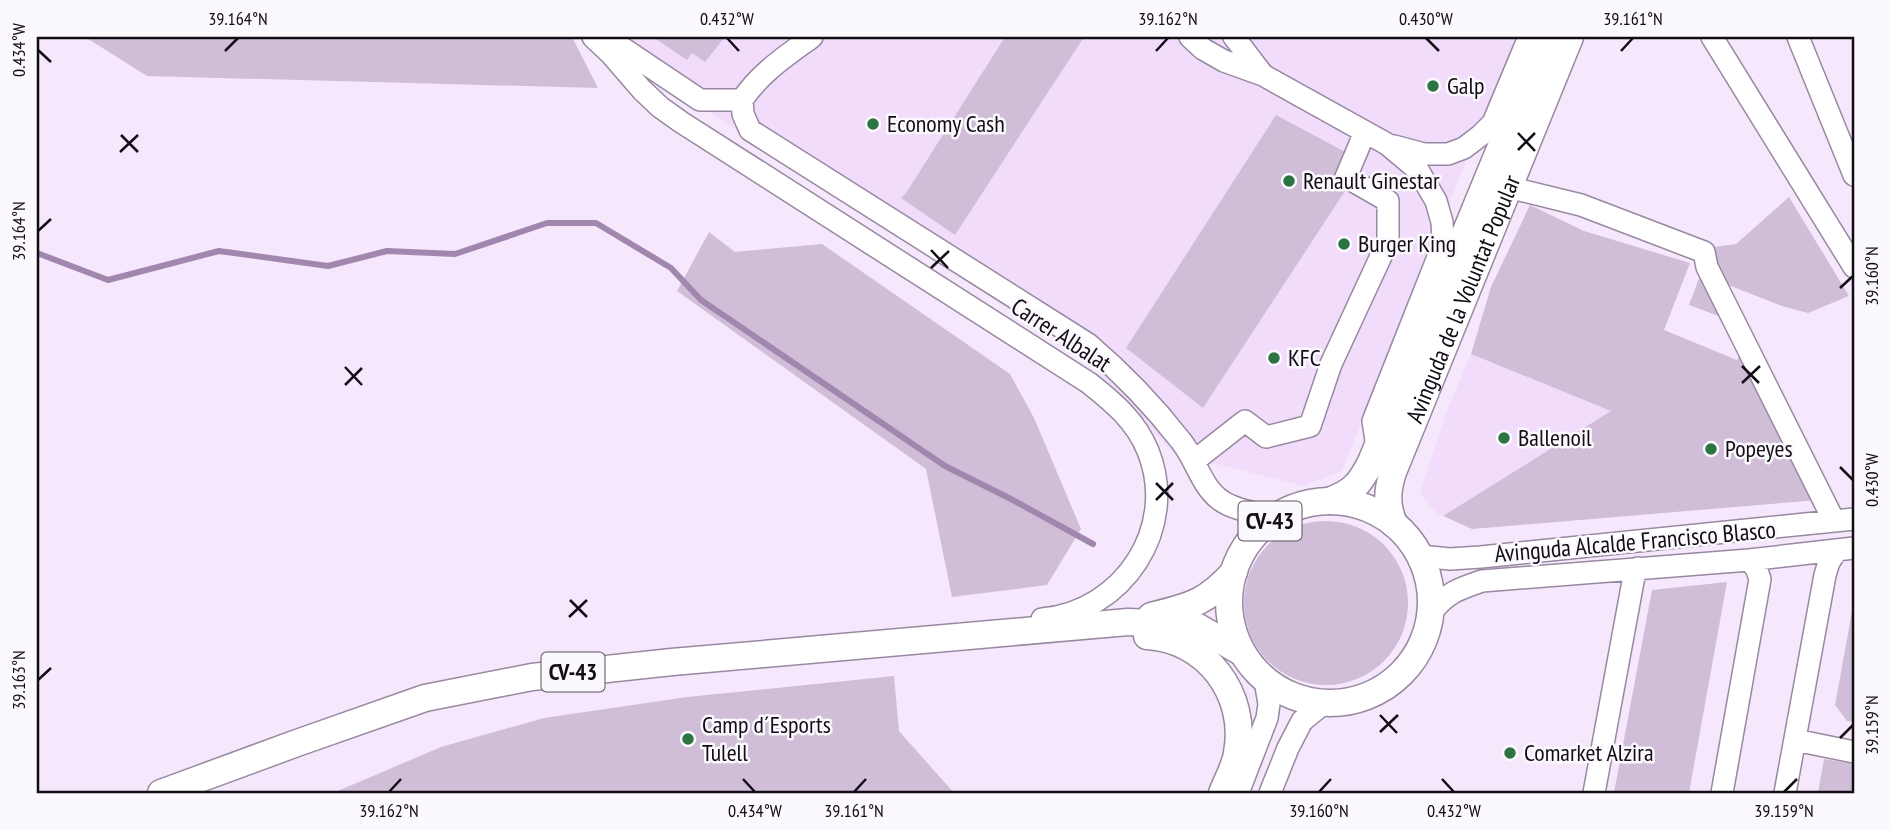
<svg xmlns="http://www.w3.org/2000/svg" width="1891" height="830" font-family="'PT Sans Narrow',sans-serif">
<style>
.built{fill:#f2dcfc}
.green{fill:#d0bed9}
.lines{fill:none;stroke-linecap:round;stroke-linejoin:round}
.stream{stroke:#a187ae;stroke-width:6}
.minor-casing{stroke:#9888a0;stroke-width:24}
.major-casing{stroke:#9888a0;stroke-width:29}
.minor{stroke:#fff;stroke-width:21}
.major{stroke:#fff;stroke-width:26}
.ticks{fill:none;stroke:#120c15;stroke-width:2.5}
.poi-dot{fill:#2c7542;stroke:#fcf9fe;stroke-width:2.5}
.labels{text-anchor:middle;stroke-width:5;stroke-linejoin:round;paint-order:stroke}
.shield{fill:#fcf9fe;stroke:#58535b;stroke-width:2}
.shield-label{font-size:23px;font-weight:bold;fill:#120c15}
.poi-label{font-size:24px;fill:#120c15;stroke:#fcf9fe;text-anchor:start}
.street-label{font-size:24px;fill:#120c15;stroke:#fcf9fe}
.neatline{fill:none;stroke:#120c15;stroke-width:2.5}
.ticks-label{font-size:18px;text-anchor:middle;fill:#120c15}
</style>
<rect width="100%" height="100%" fill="#f5e7fc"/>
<path class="built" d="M593,37h923l-174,434 -38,15 -130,-33 -93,-99z
M1471,354l141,57 -169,105 -7,-3 -16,-20 26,-80z"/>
<path class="green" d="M85,37h487l26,51 -451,-12z
M653,37h-1h73l-20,25 -13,-9 -5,7z
M1005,37h79l-129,198 -54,-37 5,-5z
M1276,115l88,47 -161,246 -77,-60z
M1789,197l60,99 -41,17 -26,-7 -69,-27 -6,-12 7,-20 22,-3z
M1530,205l54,26 106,32 -26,67 73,30 8,-14 73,154 -346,29 -29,-13 168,-105 -140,-57 20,-67z
M709,232l26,20 87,-8 188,130 24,44 47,111 -34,56 -95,12 -26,-128 -249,-178z
M1701,273l23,45 -35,-13z
M1244 603a82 82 0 1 1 164 0a82 82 0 1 1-164 0Z
M1727,582l-38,211h-75l38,-203z
M1854,600v122l-7,-1 -12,-16z
M894,676l5,55 55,62h-621l108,-46 103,-29 143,-21z
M1824,759l30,5v29h-36z"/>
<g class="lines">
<path class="stream" d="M37,253l71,27 111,-29 109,15 59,-15 68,3 92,-31h49l75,45 30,32 244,166 66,33 82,45"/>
<defs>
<path id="minor" d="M593,37l17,16 32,37 18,17 21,15 408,261c24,19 47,38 59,68 31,77 -25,161 -106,168
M606,37l94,63h42
M1190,37l13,12 21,12 39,14 124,69 31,26 18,31 6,21 1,17 -3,13 -67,169 4,26
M1234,37l29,38
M1712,37l142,230
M1798,37l56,138
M742,100l1,14 7,16 338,214c34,29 65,61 93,97 14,17 20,44 38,58 14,11 38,14 55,19
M742,100c18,-27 44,-44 70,-63
M1394,146l30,8h24l16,-6 17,-13 12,-12 36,-86
M1520,190l61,15 123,47 3,15 127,254
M1194,461l51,-40 21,16 44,-11 21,-62 57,-123v-40l-42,-24 19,-45
M1420,556l30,3 31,-2 373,-38
M1430,614c16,-21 28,-25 52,-33l267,-21 105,-12
M1795,740l59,12
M1238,793l29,-75 2,-14 -4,-24
M1270,793l18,-45 14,-27 22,-18
M1594,793l40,-217 4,-8
M1722,793l38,-214 -4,-11 -7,-8
M1785,793l40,-218 4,-13 8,-12"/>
<g id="major">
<path d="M1329,501c23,-8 31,-17 42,-39l175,-425"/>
<circle cx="1330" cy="602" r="101"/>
<path id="s1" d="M1394,524c-8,-20 -7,-33 -1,-52l177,-435"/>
<path d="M1151,616c40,-10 55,-13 83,-44"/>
<path d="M1147,636c59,3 101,58 90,117 -2,14 -10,27 -15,40"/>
<path d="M161,793l136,-50 128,-45 107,-21 140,-15 456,-40 54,2 16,3 43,25"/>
</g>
</defs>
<use href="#minor" class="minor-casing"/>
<use href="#major" class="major-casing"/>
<use href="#minor" class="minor"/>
<use href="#major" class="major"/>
</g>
<path class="ticks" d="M727,38l12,13M1426,38l13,13M38,50l13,12M225,51l13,-13M1156,51l12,-13M1621,51l12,-13M1518,133l17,18M121,135l17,17M1518,150l17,-17M120,152l18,-17M38,231l13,-12M931,250l17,18M931,268l18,-17M1840,288l13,-12M1742,366l17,17M345,367l17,18M1742,383l18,-17M345,385l17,-17M1840,467l13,13M1156,483l17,17M1156,500l17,-17M570,600l17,17M569,617l18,-17M38,680l13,-12M1380,715l17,18M1380,732l18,-17M1840,738l13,-13M743,779l12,13M1442,779l12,13M389,792l12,-13M854,792l12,-13M1319,792l12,-13M1784,792l13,-13"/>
<g class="poi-dot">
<circle cx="1433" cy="86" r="7"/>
<circle cx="873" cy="124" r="7"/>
<circle cx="1289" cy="181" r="7"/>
<circle cx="1344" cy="244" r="7"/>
<circle cx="1274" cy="358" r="7"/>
<circle cx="1504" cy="438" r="7"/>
<circle cx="1711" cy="449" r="7"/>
<circle cx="688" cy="739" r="7"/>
<circle cx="1510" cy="753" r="7"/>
</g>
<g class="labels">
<g class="shield">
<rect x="1238.5" y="501.5" width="63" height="39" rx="5"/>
<rect x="541.5" y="652.5" width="63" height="39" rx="5"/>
</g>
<g class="shield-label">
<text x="1270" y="529">CV-43</text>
<text x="573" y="680">CV-43</text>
</g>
<g class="poi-label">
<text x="1447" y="94">Galp</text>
<text x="887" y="132">Economy Cash</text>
<text x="1303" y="189">Renault Ginestar</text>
<text x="1358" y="252">Burger King</text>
<text x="1288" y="366">KFC</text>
<text x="1518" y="446">Ballenoil</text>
<text x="1725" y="457">Popeyes</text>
<text x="702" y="733">Camp d´Esports<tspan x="702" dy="28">Tulell</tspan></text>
<text x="1524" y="761">Comarket Alzira</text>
</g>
<g class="street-label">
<text dy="8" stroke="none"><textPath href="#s1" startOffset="240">Avinguda de la Voluntat Popular</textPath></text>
<text transform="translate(1061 335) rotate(33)" y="8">Carrer Albalat</text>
<text transform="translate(1635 542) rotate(-5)" y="8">Avinguda Alcalde Francisco Blasco</text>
</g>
</g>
<rect width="1891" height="830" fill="none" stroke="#fcf9fe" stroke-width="77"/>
<rect x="38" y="38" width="1815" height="754" class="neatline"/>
<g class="ticks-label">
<text x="238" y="25">39.164°N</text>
<text x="727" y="25">0.432°W</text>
<text x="1168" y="25">39.162°N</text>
<text x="1426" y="25">0.430°W</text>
<text x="1633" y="25">39.161°N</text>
<text transform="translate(19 50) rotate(-90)" y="6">0.434°W</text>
<text transform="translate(19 231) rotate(-90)" y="6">39.164°N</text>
<text transform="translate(1872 276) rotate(-90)" y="6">39.160°N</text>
<text transform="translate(1872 480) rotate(-90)" y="6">0.430°W</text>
<text transform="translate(19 680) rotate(-90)" y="6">39.163°N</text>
<text transform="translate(1872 725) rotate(-90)" y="6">39.159°N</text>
<text x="389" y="817">39.162°N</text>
<text x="755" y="817">0.434°W</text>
<text x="854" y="817">39.161°N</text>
<text x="1319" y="817">39.160°N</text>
<text x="1454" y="817">0.432°W</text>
<text x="1784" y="817">39.159°N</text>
</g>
</svg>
